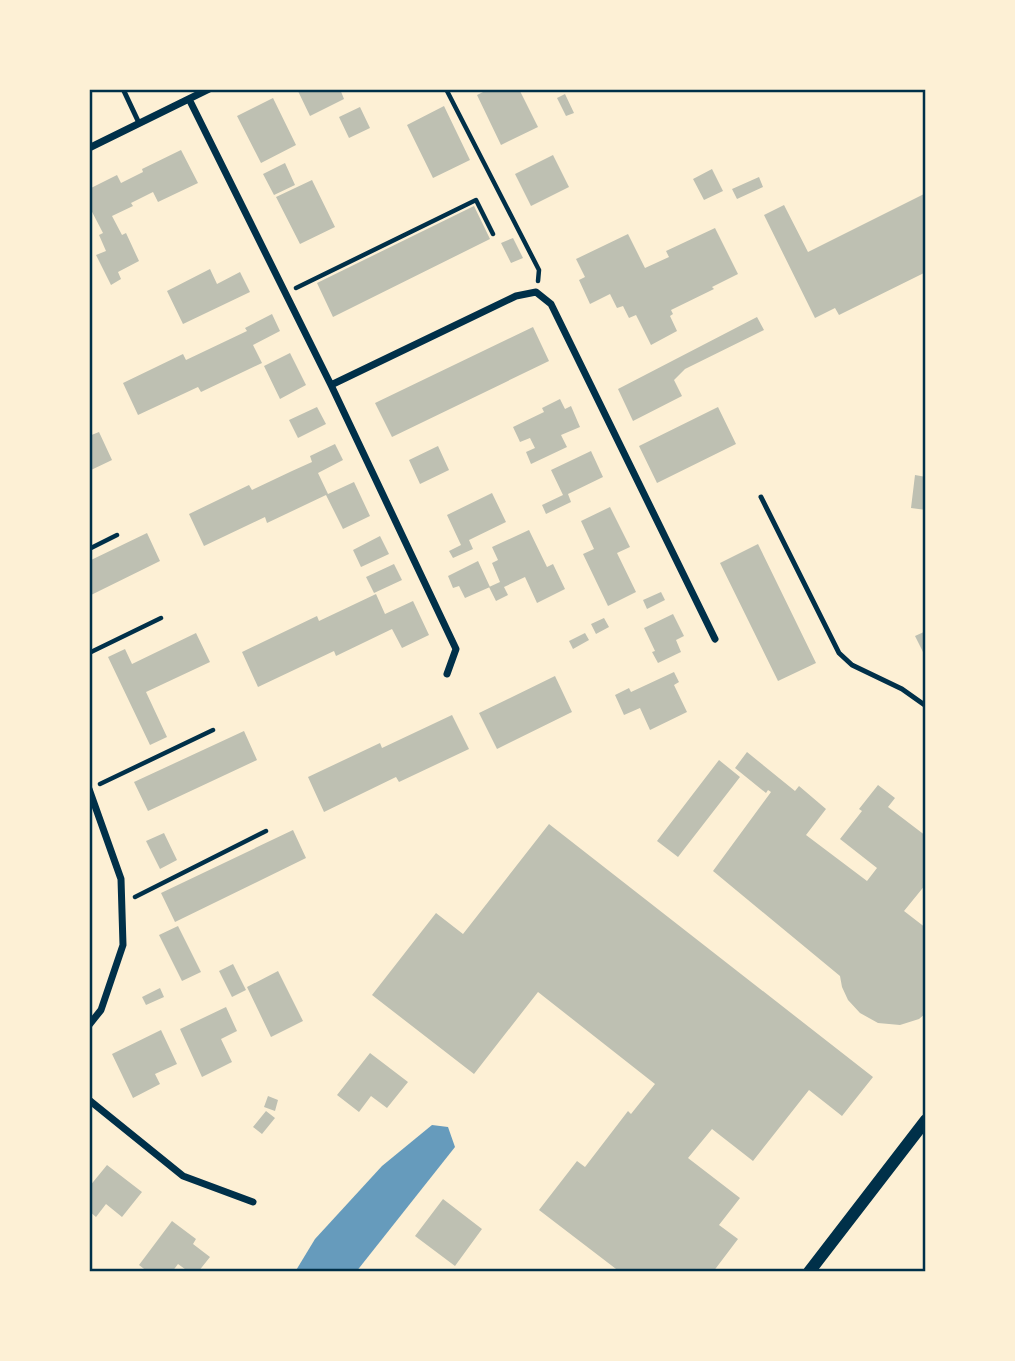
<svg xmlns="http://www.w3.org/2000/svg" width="1015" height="1361" font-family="'Work Sans',sans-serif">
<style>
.water{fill:#669bbc}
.building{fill:#bec0b2}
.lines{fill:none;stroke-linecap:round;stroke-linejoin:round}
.path{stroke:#003049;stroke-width:4.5}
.service{stroke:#003049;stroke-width:5}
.minor{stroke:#003049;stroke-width:7}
.tertiary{stroke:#003049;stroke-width:12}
.neatline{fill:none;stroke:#003049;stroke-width:2.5}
</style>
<rect width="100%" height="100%" fill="#fdf0d5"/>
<path class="water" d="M432,1125l16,2 7,20 -99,125h-61l20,-33 67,-73z"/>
<path class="building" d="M297,89h43l4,10 -34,17z
M489,89h30l19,38 -37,18 -24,-50z
M565,94l9,19 -8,3 -9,-18z
M273,98l23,47 -35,18 -24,-47z
M444,106l26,54 -37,18 -26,-53z
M360,107l10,21 -21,10 -10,-21z
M181,150l17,33 -40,19 -5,-10 -22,11 2,3 -21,10 10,19 4,-2 13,28 -21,11 3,7 -10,6 -15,-30 10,-4 -7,-16 4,-2 -14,-27v-17l28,-14 4,8 22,-11 -1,-3z
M553,155l16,32 -38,19 -16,-32z
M285,163l10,22 -21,10 -11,-21z
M712,169l11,22 -19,9 -11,-21z
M759,177l4,10 -26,12 -5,-10z
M312,180l23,47 -35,17 -24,-47z
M926,193v79l-87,43 -4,-7 -20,10 -51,-103 20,-10 24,47z
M474,206l16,33 -157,78 -16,-34z
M715,228l23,46 -26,13 2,2 -43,21 2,4 -3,2 7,15 -26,14 -15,-30 -7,3 -6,-12 -6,2 -7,-14 -20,10 -11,-24 6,-3 -9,-18 52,-25 17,34 24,-11 -3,-6z
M513,238l10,20 -12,5 -10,-20z
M210,269l7,15 23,-12 10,20 -67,32 -16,-33z
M272,314l8,17 -27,14 9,18 -61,29 -3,-5 -60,28 -15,-32 60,-29 3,6 61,-29 -2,-3z
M757,317l7,13 -79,39 -11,11 8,16 -49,25 -15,-32z
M533,327l16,34 -157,76 -17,-34z
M290,353l16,32 -26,14 -16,-33z
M560,399l5,10 6,-3 9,21 -19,8 6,12 -36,17 -5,-12 9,-4 -5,-10 -10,4 -7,-15 31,-15 -2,-4z
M317,407l9,17 -28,14 -9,-18z
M718,407l18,37 -79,39 -18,-37z
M99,432l13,28 -23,11v-35z
M335,444l8,16 -25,13 10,21 26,-12 16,34 -27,13 -17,-34 -59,28 -2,-6 -61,29 -15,-32 60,-29 3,5 40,-19 20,-9 -2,-6z
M438,446l11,24 -29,14 -11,-24z
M591,451l12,26 -35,17 3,8 -25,12 -4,-9 21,-10 -12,-25z
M915,475l11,2v33l-15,-2z
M492,493l14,29 -37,18 4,9 -20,9 -4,-7 12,-6 -14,-30z
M610,507l20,40 -13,6 19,39 -28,14 -25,-52 11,-5 -13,-28z
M529,530l18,37 6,-3 12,25 -28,14 -12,-26 -21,10 4,8 -12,6 -7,-14 11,-5 -8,-19 6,-3 -6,-13z
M147,533l13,28 -71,35v-35z
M380,536l9,18 -28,13 -8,-17z
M758,544l58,119 -38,18 -58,-118z
M478,561l12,26 -25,11 -6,-12 -6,2 -5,-12z
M394,564l8,16 -28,13 -8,-16z
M661,592l4,8 -18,9 -4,-9z
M376,594l9,20 28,-13 16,34 -27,13 -10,-19 -56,27 -2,-5 -76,36 -16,-35 75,-36 2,5z
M673,614l11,22 -8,4 5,12 -23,11 -6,-11 3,-1 -11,-23z
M604,618l5,9 -13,7 -5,-10z
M926,631v27l-11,-22z
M196,633l14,29 -64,30 21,45 -17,8 -42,-88 17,-8 7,15z
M585,633l4,7 -16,9 -4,-8z
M674,672l5,10 -5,3 13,27 -37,18 -10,-22 -16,7 -9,-20 14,-7 2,4z
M555,676l17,36 -75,37 -18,-36z
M452,715l17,34 -70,33 -3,-5 -72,35 -16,-35 72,-34 2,5z
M244,731l13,29 -109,51 -14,-29z
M747,752l48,39 4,-5 27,23 -20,26 61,46 10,-13 -37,-29 22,-28 -3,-2 19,-24 17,13 -7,9 38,29v48l-22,27 22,17v85l-7,6 -19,6 -22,-2 -18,-10 -12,-13 -6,-13 -2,-11 -127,-105 58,-79 -3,-2 -2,3 -31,-25z
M719,760l21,17 -62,80 -21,-16z
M549,824l324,253 -31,39 -33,-26 -56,71 -41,-32 -24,29 52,40 -21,27 19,14 -25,33h-93l-81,-62 38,-49 8,6 43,-56 3,3 24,-30 -117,-92 -64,82 -102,-79 64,-82 27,21z
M293,830l13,28 -131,64 -14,-29z
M164,833l13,27 -17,9 -14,-28z
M178,926l23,46 -19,9 -23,-46z
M233,964l13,26 -14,7 -13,-26z
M278,971l25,50 -32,16 -24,-50z
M160,988l4,9 -18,8 -4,-8z
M226,1007l11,24 -16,8 11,23 -30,15 -22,-48z
M161,1030l16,34 -22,10 5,10 -27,14 -21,-44z
M370,1053l38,29 -21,26 -16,-12 -12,16 -22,-17z
M268,1096l10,4 -3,11 -11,-4z
M266,1111l9,7 -13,16 -9,-7z
M107,1165l35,27 -20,25 -16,-13 -10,13 -7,-6v-24z
M443,1199l39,30 -27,37 -40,-30z
M172,1221l24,18 -3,5 17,13 -12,15h-9l-11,-8 -6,8h-24l-9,-7z"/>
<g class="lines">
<path class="path" d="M446,89l93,181 -1,11
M296,288l180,-88 17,34
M89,549l28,-14
M89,653l72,-35
M100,784l113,-54
M135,897l131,-66"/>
<path class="service" d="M123,89l16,34
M761,497l78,156 13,12 50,24 24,17"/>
<path class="minor" d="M189,99l142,286 125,264 -9,25
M89,148l120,-59
M331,385l185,-89 20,-4 15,12 164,335
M89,789l32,90 2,66 -22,65 -12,15
M89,1100l94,76 70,26"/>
<path class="tertiary" d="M809,1272l117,-152"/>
</g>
<rect width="1015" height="1361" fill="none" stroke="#fdf0d5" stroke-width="182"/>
<rect x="91" y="91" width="833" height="1179" class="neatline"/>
</svg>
